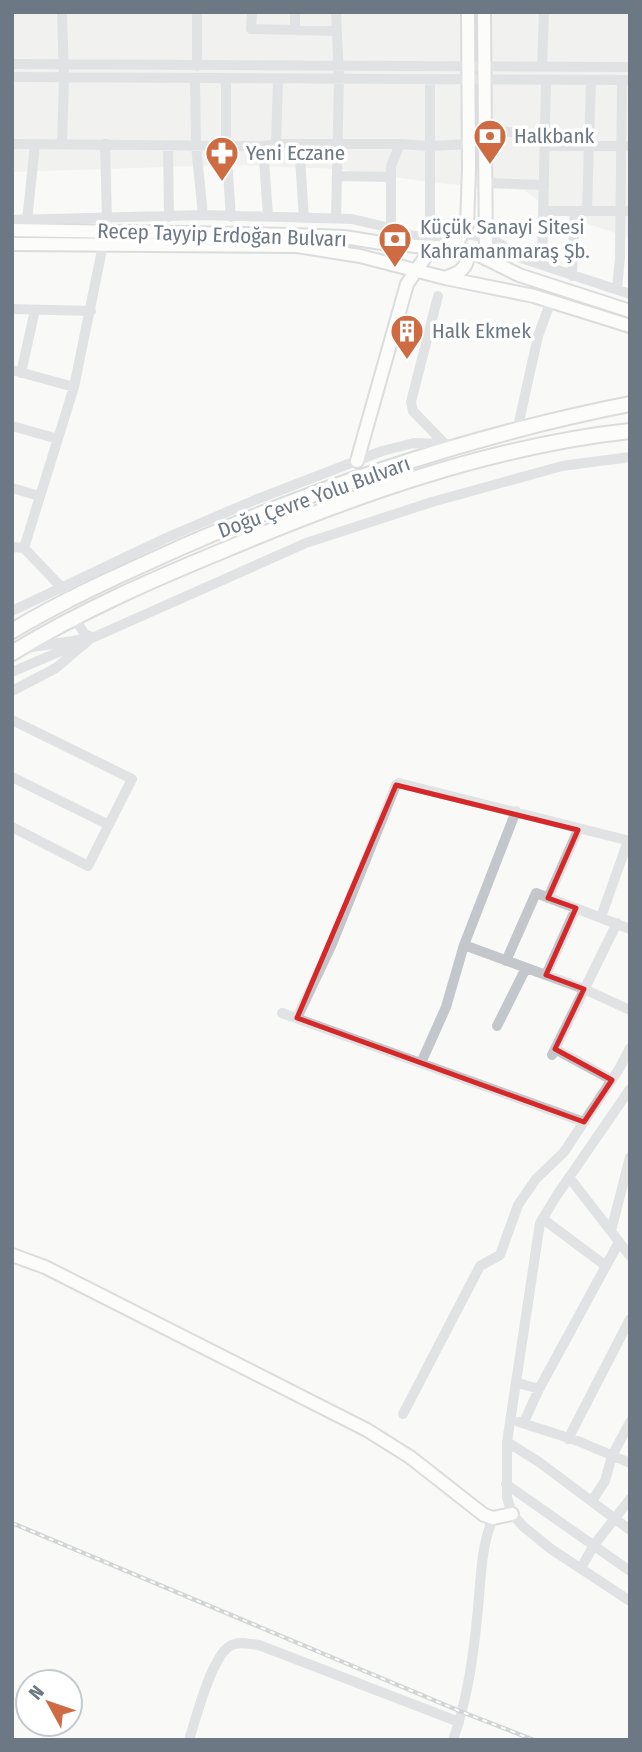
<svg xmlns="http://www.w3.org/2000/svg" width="642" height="1752" font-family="'Fira Sans Condensed',sans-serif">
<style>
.built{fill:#e7e8e7}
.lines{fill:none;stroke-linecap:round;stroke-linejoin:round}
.major-casing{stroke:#b5b8bc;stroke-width:16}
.highway-casing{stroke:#b5b8bb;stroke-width:18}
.minor{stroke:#c3c6ca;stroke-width:10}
.major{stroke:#fff;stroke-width:12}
.highway{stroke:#fff;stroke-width:14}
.rail-casing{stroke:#a3a8ad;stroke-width:4.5}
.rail{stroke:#fff;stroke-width:2;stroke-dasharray:5;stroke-linecap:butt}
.marked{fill:none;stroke:#d62828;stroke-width:5;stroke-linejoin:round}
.labels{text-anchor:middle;stroke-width:7;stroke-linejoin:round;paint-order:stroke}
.poi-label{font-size:21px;fill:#6c7884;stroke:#fff;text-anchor:start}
.street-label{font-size:21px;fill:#6c7884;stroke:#fff}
</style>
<rect width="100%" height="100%" fill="#f9f9f7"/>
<path class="built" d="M12,12h618v226l-77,-26 -29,-22 -88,-7 -99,-14 -105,-4 -220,7z"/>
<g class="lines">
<defs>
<path id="major" d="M484,12l2,247
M12,230l282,5 50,2 38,6 68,6 25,4 44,22 111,36
M12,244l285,2 63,10 85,22 89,18 96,30
M450,249l7,-6 10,-18 2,-57 -1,-156
M445,278c9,-4 19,-6 22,-17l-4,-6 -6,-3
M357,461l50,-177 21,-31 9,-6
M12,1255l33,12 322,163 43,27 74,58 9,3 19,-4"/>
<path id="highway" d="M12,631c55,-33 114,-59 172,-85 143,-62 293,-112 446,-142
M12,653c68,-42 142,-74 215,-104 128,-54 265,-103 403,-118"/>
</defs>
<use href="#major" class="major-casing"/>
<use href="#highway" class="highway-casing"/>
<path class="minor" d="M197,12v54
M252,12l-1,17 85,2
M295,30v-18
M12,64l618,3
M542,67l2,-55
M12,77l618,3
M195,79l1,67 7,69
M226,79v66l5,72
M485,130l60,5
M12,144l251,2 13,-2h124l30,2 39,-2
M105,144l2,74
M276,144l2,-65
M299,144l5,74
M62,145l2,-67 -2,-66
M168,146l1,71
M263,146l5,70
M545,146h85
M337,176l54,1
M485,183l59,2
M543,211h87
M587,211l4,-131
M336,218l3,-139 -3,-67
M12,220l191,-5 149,4 30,7 6,6 47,7 15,-8 43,8 28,19 109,36
M27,221l8,-77
M391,232v-66l9,-22
M430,238v-158
M542,265l4,-184
M572,276l3,-65
M617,289l3,-32 2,-177
M438,296l-27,106 2,9 32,33
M12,309l79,2
M12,370l62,17
M21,373l14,-63
M12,426l46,13
M517,431l21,-95 13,-35
M12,488l27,8
M12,547l12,1 39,41
M24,548l50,-161 29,-142
M12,611l154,-73 89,-38 127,-49 32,-8 40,1
M75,619l9,14 8,5
M26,648l66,-10 214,-95 126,-41 130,-36 68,-9
M12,672l63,-27
M12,691l44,-23 34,-29
M12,720l120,59 -44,87 -76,-39
M12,777l97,48
M548,898l30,-68
M601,917l27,-76
M464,945l120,44 46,21
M506,961l30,-68 94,36
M546,975l30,-67
M282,1013l302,109
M297,1018l35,-74 64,-159 3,-2 231,58
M497,1026l29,-58
M555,1049l57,31
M552,1055l65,-132
M421,1063l25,-56 18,-62 52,-134
M630,1089l-73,106 -17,28 -33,219v55l5,17 12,13 27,22 79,52
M569,1177l61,79
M543,1219l63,47
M611,1231l19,-74
M518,1383l21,6
M403,1414l77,-148 20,-11 18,-50 18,-26 28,-27 55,-83 11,-21
M519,1422l59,19 52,22
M524,1422l15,-33 80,-147
M568,1439l62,-120
M507,1442l32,20 91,68
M506,1484l124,87
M592,1501l13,-20 7,-25 18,-34
M581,1568l13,-23 36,-46
M189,1740c7,-21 23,-87 43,-95 9,-4 17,-1 27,0l200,77
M453,1740c15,-42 21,-88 25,-132 3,-30 3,-62 15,-90"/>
<use href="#major" class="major"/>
<use href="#highway" class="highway"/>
<defs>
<path id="rail" d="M12,1523l450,189 72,28"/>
</defs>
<use href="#rail" class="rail-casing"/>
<use href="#rail" class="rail"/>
</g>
<path d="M0 0H642V1752H0ZM396,785l182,45 -30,68 28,10 -30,67 38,14 -29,60 57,31 -28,42 -287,-104z" fill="#f9f9f7" fill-opacity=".55" fill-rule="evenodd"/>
<path class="marked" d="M396,785l182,45 -30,68 28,10 -30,67 38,14 -29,60 57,31 -28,42 -287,-104z"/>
<defs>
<symbol id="bank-pin" viewBox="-11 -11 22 30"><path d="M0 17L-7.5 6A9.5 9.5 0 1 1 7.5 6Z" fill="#ce6b42" stroke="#fff"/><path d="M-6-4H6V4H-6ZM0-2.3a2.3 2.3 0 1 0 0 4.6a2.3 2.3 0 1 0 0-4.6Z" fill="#fff"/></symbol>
<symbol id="pharmacy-pin" viewBox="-11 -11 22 30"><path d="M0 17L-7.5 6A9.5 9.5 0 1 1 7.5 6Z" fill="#ce6b42" stroke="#fff"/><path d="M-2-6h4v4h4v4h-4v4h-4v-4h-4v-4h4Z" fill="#fff"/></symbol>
<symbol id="building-pin" viewBox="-11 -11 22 30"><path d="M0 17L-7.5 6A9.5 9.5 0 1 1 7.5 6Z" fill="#ce6b42" stroke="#fff"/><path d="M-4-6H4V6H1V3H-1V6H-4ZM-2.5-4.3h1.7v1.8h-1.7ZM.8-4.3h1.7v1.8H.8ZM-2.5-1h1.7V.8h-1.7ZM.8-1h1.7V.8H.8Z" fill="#fff"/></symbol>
</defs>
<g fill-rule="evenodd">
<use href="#bank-pin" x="471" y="117" width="38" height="52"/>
<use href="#pharmacy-pin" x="203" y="134" width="38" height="52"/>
<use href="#bank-pin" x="376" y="220" width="38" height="52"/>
<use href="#building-pin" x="388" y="312" width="38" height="52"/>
</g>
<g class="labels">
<g class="poi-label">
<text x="514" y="143">Halkbank</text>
<text x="246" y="160">Yeni Eczane</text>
<text x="420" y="234">Küçük Sanayi Sitesi<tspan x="420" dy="24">Kahramanmaraş Şb.</tspan></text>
<text x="432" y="338">Halk Ekmek</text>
</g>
<g class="street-label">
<text transform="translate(222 235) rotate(2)" y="7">Recep Tayyip Erdoğan Bulvarı</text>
<text transform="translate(314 497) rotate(-20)" y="7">Doğu Çevre Yolu Bulvarı</text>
</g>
</g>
<rect width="642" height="1752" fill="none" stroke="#6c7884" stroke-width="28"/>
<g transform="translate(49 1703) rotate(310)"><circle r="33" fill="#ffffff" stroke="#c4c9ce" stroke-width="2"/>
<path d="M0-5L12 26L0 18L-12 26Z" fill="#ce6b42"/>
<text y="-10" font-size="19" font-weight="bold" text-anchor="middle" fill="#6c7884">N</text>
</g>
</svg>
